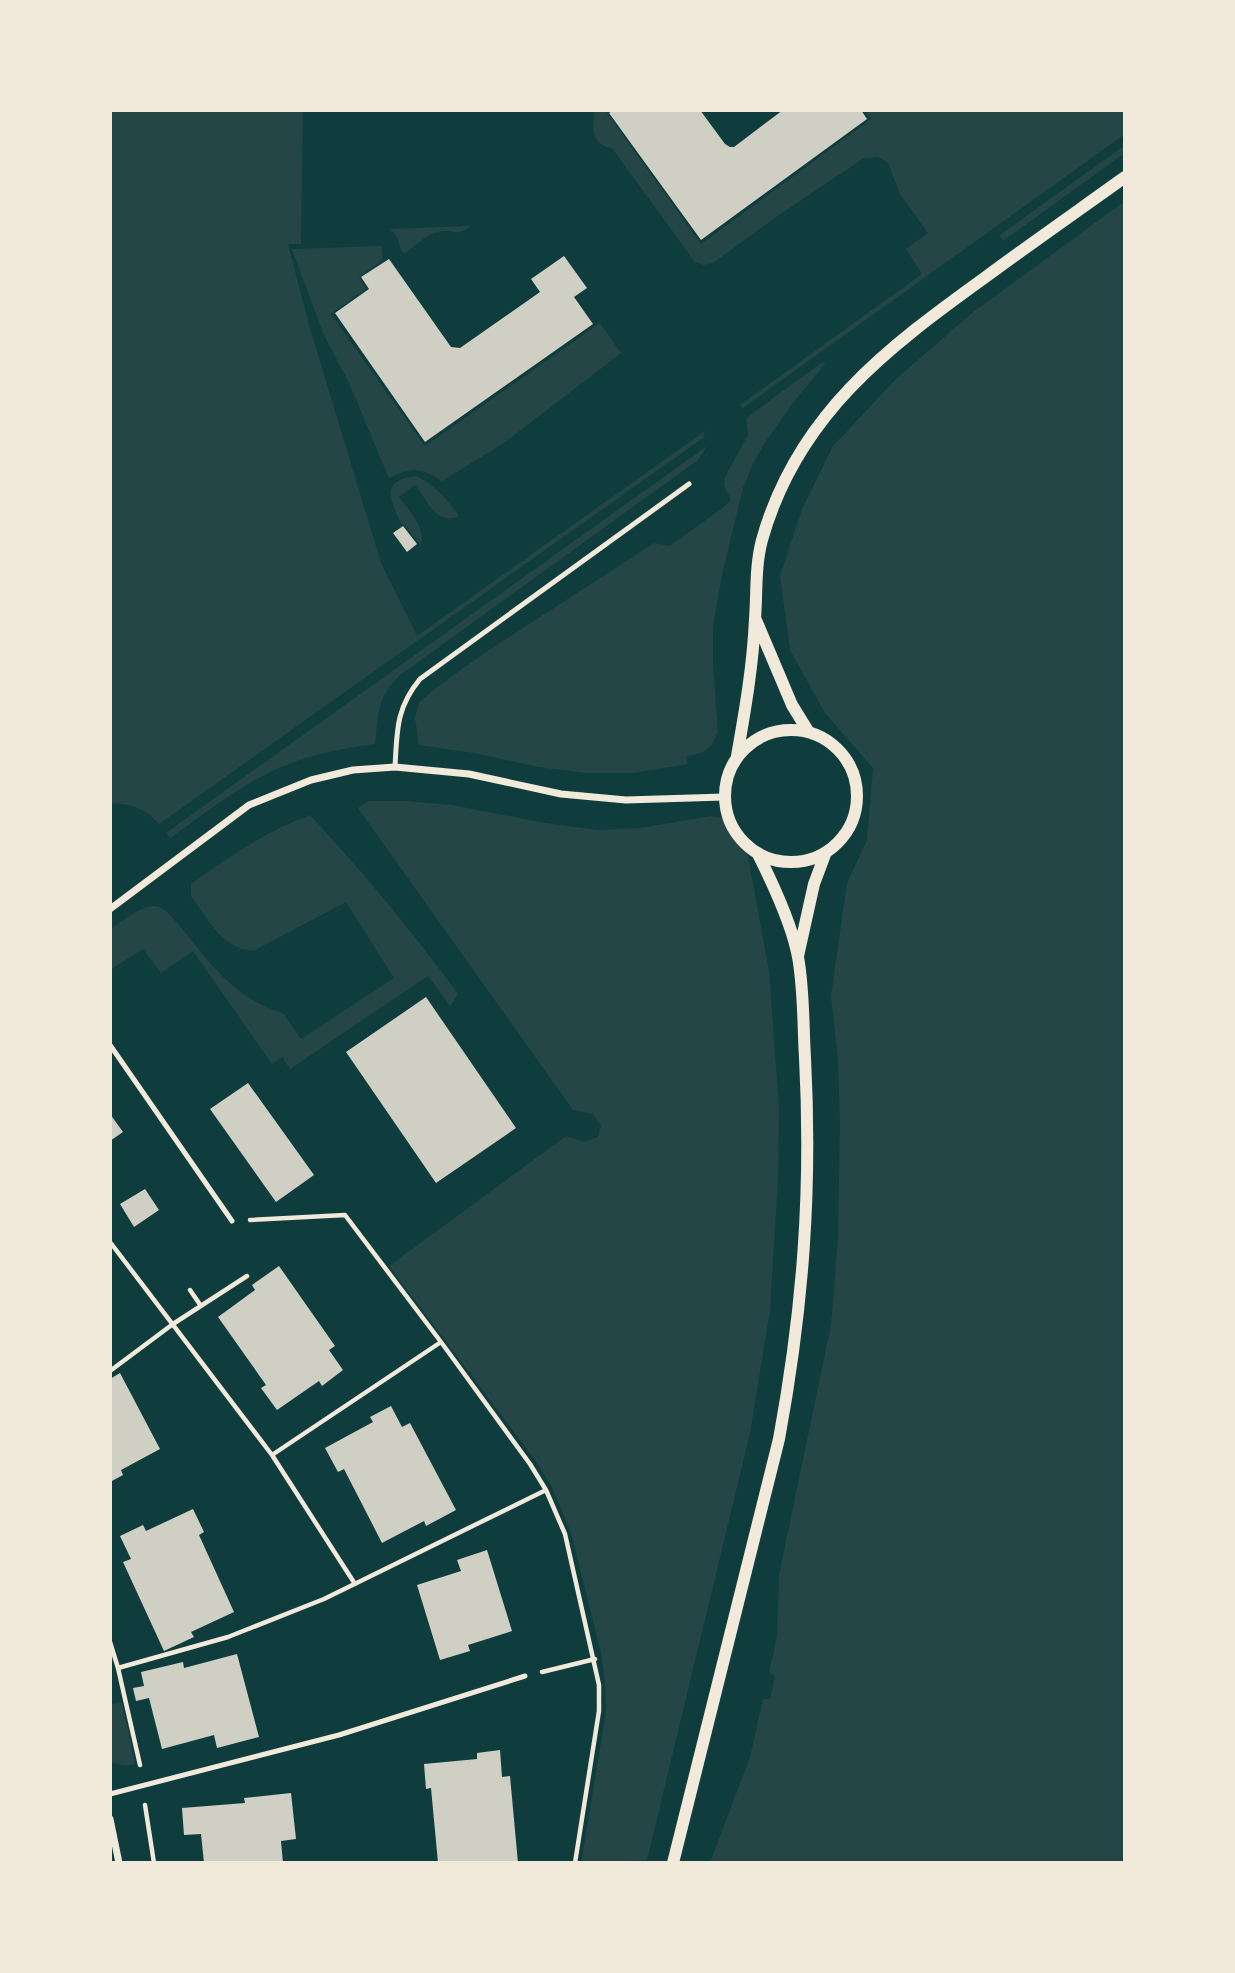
<svg xmlns="http://www.w3.org/2000/svg" width="1235" height="1973" font-family="'Libre Baskerville',serif">
<style>
.green{fill:#244646}
.building{fill:#cfcfc3}
.lines{fill:none;stroke-linecap:round;stroke-linejoin:round}
.path{stroke:#f1e9da;stroke-width:4.5}
.service{stroke:#f1e9da;stroke-width:5}
.minor{stroke:#f1e9da;stroke-width:7}
.tertiary{stroke:#f1e9da;stroke-width:12}
</style>
<rect width="100%" height="100%" fill="#0f3d3e"/>
<path class="green" d="M110,110h193l-2,134h-13l21,81 72,238 36,73 288,-205 -2,7 -544,386c-14,-16 -27,-20 -49,-21z
M594,110h17l-4,3 94,131 170,-125 -7,-9h261v24l-382,274 -3,-3 182,-131 -16,-25 22,-16 -28,-39 -12,-31 -10,-6 -14,1 -88,59 -63,46 -10,2 -8,-3 -83,-114c-22,-3 -19,-20 -18,-38z
M1125,145v8l-122,88 -3,-6z
M1125,201v1662h-415l40,-106 13,-58h7l5,-23 -6,-3 8,-37 2,-61 52,-250 7,-87 2,-115 -2,-64 -7,-63 16,-113 20,-43 6,-72 -48,-55 -35,-63 -10,-74 22,-67 31,-63 63,-67 76,-66z
M470,226c-13,11 -13,4 -26,5 -14,0 -29,15 -40,23 -7,-8 -3,-16 -14,-25z
M381,246l2,14 -24,17 7,12 -35,25 94,132 175,-123 21,30 -117,90 -62,38c-23,-14 -29,-14 -53,-3l-40,-95 -26,-50 -31,-84z
M823,362l2,2 -33,40 -28,40 -11,20 -10,24 -21,87 -9,52v38l5,67 -7,14 -8,6 -17,5 2,7 -56,9h-46l-47,-6 -65,-14 -55,-8 -4,-27 4,-15 14,-13 50,-36 171,-111 16,3 55,-40 6,-6 -7,-15 1,-8 23,-42 -2,-17z
M707,446l-9,14 -298,215c-24,24 -21,37 -25,69 -36,5 -72,12 -105,28 -36,18 -68,43 -100,66l-4,-5z
M417,476c19,10 30,23 42,40 -24,10 -31,-16 -44,-31l-16,12c10,14 27,30 22,48l-18,-21h-2c-10,-24 -22,-44 16,-48z
M368,801h37l47,4 93,18 53,7 42,-2 71,-12 16,3 11,9 10,28 21,115 10,137 -1,70 -8,133 -20,122 -103,427 -66,3 25,-151 -1,-27 -3,-28 -31,-124 -19,-46 -17,-27 -146,-194 177,-130 18,6 14,-5 3,-11 -8,-12 -20,-4 -215,-302z
M310,815c53,57 102,116 148,179l-8,12 -22,-30 -138,93 -8,-12 -10,7 -79,-113 -32,22 -18,-24 -33,21v-41c12,-7 28,-22 43,-23 7,0 14,5 18,10 21,23 37,48 61,69 15,13 32,22 51,28l18,26 93,-61 -48,-76 -93,49c-32,-3 -44,-31 -62,-55v-12c37,-27 76,-53 119,-69z
M122,1702l13,62 -11,2 -14,-5v-56z"/>
<path class="building" d="M613,110h87l25,34 5,3h4l49,-37h78l6,9 -166,121 -92,-127z
M564,256l23,32 -13,9 19,27 -168,118 -90,-129 34,-24 -8,-12 28,-18 62,88 9,1 80,-56 -9,-13z
M403,526l14,18 -10,8 -14,-19z
M426,997l90,131 -80,55 -90,-131z
M248,1083l66,92 -38,27 -66,-93z
M110,1114l13,18 -13,9z
M145,1189l14,21 -25,17 -14,-23z
M279,1266l56,80 -6,4 14,20 -21,16 -3,-5 -42,29 -16,-22 5,-3 -48,-68 37,-27 -3,-5z
M120,1373l40,76 -39,21 2,5 -13,7v-103z
M391,1406l11,21 8,-4 46,87 -30,16 -2,-5 -42,22 -38,-74 -6,3 -13,-24 48,-26 -3,-5z
M193,1509l11,23 -5,3 35,77 -43,20 3,5 -30,14 -41,-89 8,-3 -11,-23 23,-11 3,6z
M487,1550l25,81 -44,14 2,6 -30,9 -23,-75 44,-14 -4,-11z
M237,1654l22,83 -42,11 -3,-13 -52,14 -13,-51 -13,3 -3,-13 11,-2 -3,-14 42,-10 1,6z
M500,1750l2,27 8,-1 8,87h-80l-7,-75 -5,1 -2,-25 53,-5v-6z
M291,1793l5,46 -15,2 2,22h-79l-3,-29 -17,1 -2,-27 63,-5 -1,-5z"/>
<g class="lines">
<path class="path" d="M250,1220l95,-5 96,127 89,122 16,26 19,44 34,151v26l-24,152
M110,1242l162,213 83,129
M190,1290l11,16
M110,1371l63,-47 74,-48
M272,1455l169,-113
M110,1642l8,26
M542,1672l53,-13
M140,1765l-22,-97 110,-31 96,-38 222,-109
M145,1805l9,58"/>
<path class="service" d="M395,767c2,-36 1,-59 25,-88l269,-195
M110,1045l122,176
M110,1794l229,-59 186,-59"/>
<path class="minor" d="M110,909l139,-104 62,-25 42,-10 42,-3 74,7 92,20 65,6 98,-3
M110,1819l9,44"/>
<path class="tertiary" d="M756,620l36,85 16,26
M725 796a66 66 0 1 1 132 0a66 66 0 1 1-132 0Z
M737,756c8,-45 16,-91 18,-137 2,-26 0,-53 7,-79 35,-125 125,-192 225,-264 46,-34 92,-66 138,-99
M798,956l16,-72 12,-32
M673,1863l106,-424c24,-130 33,-249 26,-381 -2,-33 -1,-68 -7,-101 -6,-33 -25,-73 -40,-103"/>
</g>
<rect width="1235" height="1973" fill="none" stroke="#f1e9da" stroke-width="224"/>
</svg>
